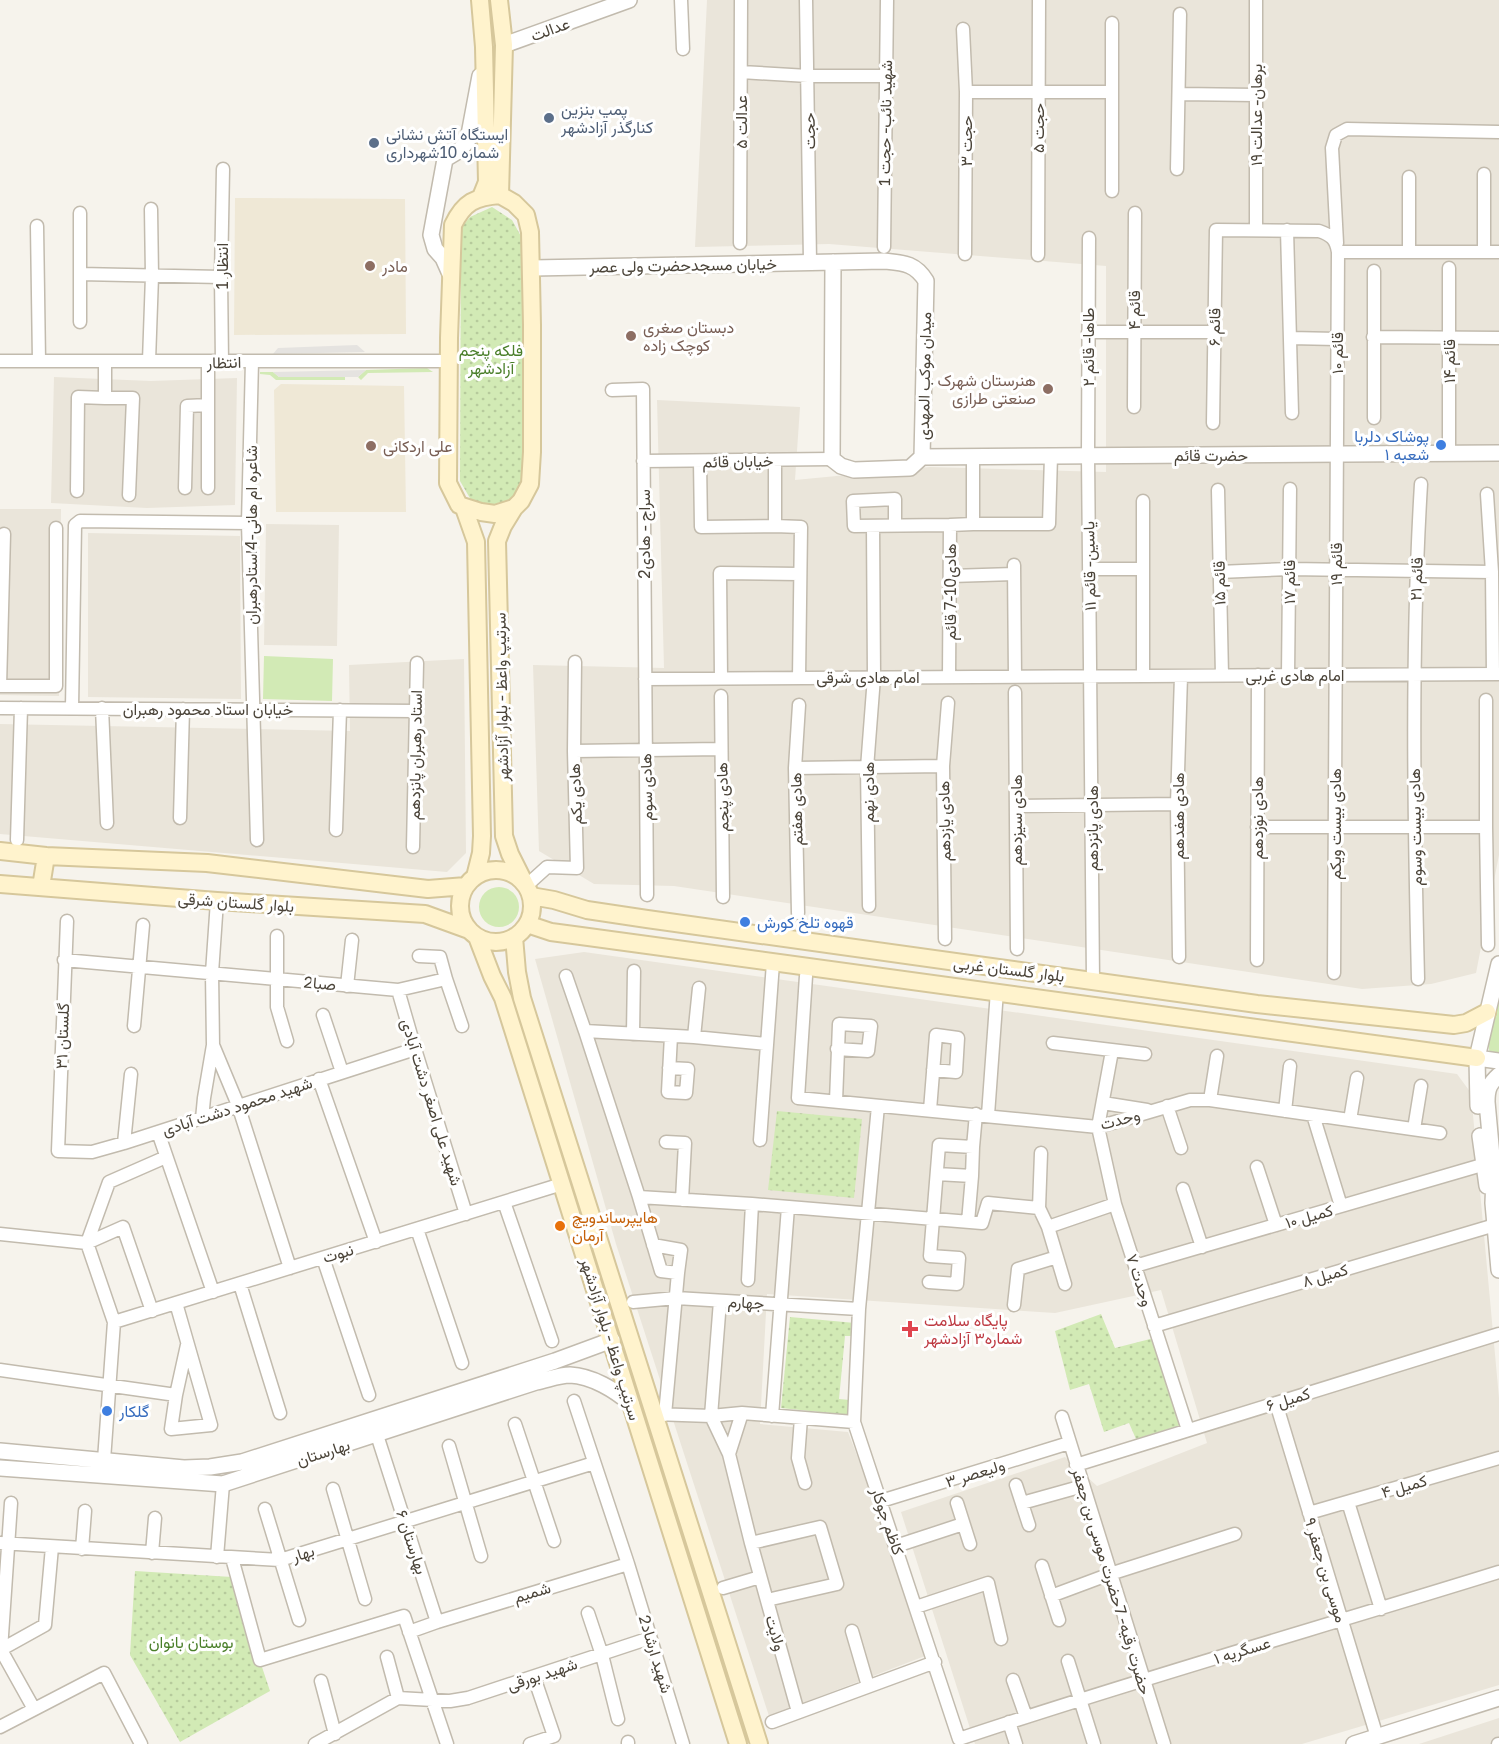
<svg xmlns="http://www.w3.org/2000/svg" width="1499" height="1744" font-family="'Golos Text',Vazirmatn,sans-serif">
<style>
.residential{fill:#eae5da}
.education{fill:#efe8d6}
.grass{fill:#d2eab5}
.park{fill:url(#park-dots)}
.parking{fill:#e5e3e0}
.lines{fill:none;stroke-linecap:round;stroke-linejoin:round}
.minor-casing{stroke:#c2bbae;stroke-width:15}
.tertiary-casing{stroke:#c2bbae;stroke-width:18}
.secondary-casing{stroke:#d6c79b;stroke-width:20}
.minor{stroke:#fff;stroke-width:12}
.tertiary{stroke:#fff;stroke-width:15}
.secondary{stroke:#fff3cd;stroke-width:16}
.service-dot{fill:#5c6f8a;stroke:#fff;stroke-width:2}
.education-dot{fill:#8d6e63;stroke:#fff;stroke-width:2}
.shop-dot{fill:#3f7fe0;stroke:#fff;stroke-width:2}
.food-dot{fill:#e8710a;stroke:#fff;stroke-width:2}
.health-dot{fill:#e0444e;stroke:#fff;stroke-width:2}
.labels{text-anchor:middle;stroke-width:6;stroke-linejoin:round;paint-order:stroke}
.street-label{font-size:16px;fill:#4b4439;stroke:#fff}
.service-label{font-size:16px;fill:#4e5e75;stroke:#fff;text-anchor:start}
.education-label{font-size:16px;fill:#785e54;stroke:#fff;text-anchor:start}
.park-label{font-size:16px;fill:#4a7f2a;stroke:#fff}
.shop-label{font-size:16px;fill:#366cbe;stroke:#fff;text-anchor:start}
.food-label{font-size:16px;fill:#c56008;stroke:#fff;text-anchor:start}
.health-label{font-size:16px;fill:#be3a42;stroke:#fff;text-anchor:start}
</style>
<defs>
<pattern id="park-dots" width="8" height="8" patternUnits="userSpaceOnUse" patternTransform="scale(1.5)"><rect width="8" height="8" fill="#d2eab5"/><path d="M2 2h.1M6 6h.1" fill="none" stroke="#b6ca9c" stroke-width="1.8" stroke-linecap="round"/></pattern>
</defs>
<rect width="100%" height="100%" fill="#f6f3ec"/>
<path class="residential" d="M707,0h792v855l-23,118 -45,11 -69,5 -688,-103 -80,-2 -55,-33 -6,-186 131,3 -7,-268 143,7 -5,73 135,-13 176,5v-206l-277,-22 -134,3z
M54,377l97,4 86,-3 -2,127 -88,3 -96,-5z
M0,509h61l-2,187 -59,-1z
M266,524l73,1 -2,121 -73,-1z
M88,533l152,3 1,163 -153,-2z
M464,659l2,194 -19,19 -447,-38v-110l350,7 -1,-66z
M584,952l873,122 14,19 28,305v287l-197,59h-327l-74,-232 164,-55 32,29 110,-43 -46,-153 -106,23 -288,-19 -7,130 88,8 32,83 45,141 -156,60 -153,-472 -81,-285z
M1499,1718v26h-80z"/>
<path class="education" d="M235,198l170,1 1,135 -172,1z
M281,384l123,2 2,126h-130l-2,-122z"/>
<path class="grass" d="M427,368l6,4 -65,1 -7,7 -3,-3 8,-7z
M260,372h13l6,5h66v3h-69l-6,-5 -10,-1z
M264,656l69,3 -1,42 -69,-2z
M479 907a20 20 0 1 1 40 0a20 20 0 1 1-40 0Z
M1499,992v64l-9,-1 -3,-18z"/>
<path class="park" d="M492,207l20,13 10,18 1,254 -12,13h-23l-17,-5 -11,-19 1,-253 9,-11z
M777,1111l85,8 -8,79 -86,-8z
M1101,1314l14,34 39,-10 27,87 -45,14 -7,-16 -25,9 -15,-48 -19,6 -15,-59z
M790,1317l65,6 -1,13h-9l-6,63 11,1 -1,15 -68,-7z
M135,1571l97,6 38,114 -90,51 -50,-87z"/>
<path class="parking" d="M357,345l8,7 -92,2 5,-6z
M366,370l-8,7h-79l-6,-5z"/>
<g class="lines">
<defs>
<path id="minor" d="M681,0l2,49
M806,0l4,262
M963,29l3,63 -1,162
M741,72l67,4h78
M966,92h146
M1179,94l77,1
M1177,169l3,-155
M1112,191v-168
M80,213v109
M37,226l2,135
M1256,229v-229
M1287,230l5,183
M1089,238l-1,218 5,524
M740,243l1,-243
M1337,243l-5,-95 4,-13 11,-6 152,3
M884,247l3,-247
M1338,252h161
M1409,252v-75
M1484,252v-78
M1038,255l1,-255
M80,274l141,3
M1088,332h125
M1373,337l126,1
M1290,338l47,1
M0,361h448
M105,361v37h28l-4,97
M149,361l3,-85 -1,-67
M252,361l-4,162 9,317
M208,363v125
M222,363l-1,-86 2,-108
M612,390l31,-1 4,506
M1134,407l1,-194
M1374,418v-147
M1213,423l3,-193 103,1c12,4 17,8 19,21l-4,721
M1449,454v-186
M775,460v66
M643,461l189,-2
M700,461l1,66 74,-1 26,1 -2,151
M185,488l2,-82 21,-1
M1218,490l4,185
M77,491l1,-94 27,1
M1487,494l5,78 1,102
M973,524h76l2,-68
M895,525v-26l-42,2 1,25 96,-1
M1014,565l1,112
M1089,569h54
M1219,572l70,-3 203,3
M951,576l63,-2
M1288,675l2,-186
M1143,676v-175
M949,677l1,-152 23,-1v-67
M721,678l-1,-105 79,1
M645,679l854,-5
M0,686h56v-158
M0,686l4,-152
M1015,692l2,257
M721,696l2,201
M1486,700v127l2,118
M0,708l416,3
M72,708l3,-183 5,-4 168,2
M102,708l5,115
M574,751l147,-2
M795,768l148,-2
M1016,806l161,-2
M180,818l3,-109
M1257,827h229
M336,830l4,-120
M17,840l4,-132
M413,847l4,-184
M526,886l21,-19 30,1 -3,-117 1,-89
M869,906l-2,-138 7,-91 -1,-151
M798,913l-3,-145 4,-63
M67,921l-9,230 34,1 32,-9 291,-94
M277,936v71l10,34
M945,939l-2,-173 5,-63
M419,956l21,1 6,22
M1179,957l-2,-153 4,-128
M64,960l334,30 48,-11 16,47
M1257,960l1,-285
M566,976l19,55
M806,976l-8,122 300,29 92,-27h20l230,33
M1418,979c-4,-165 -7,-330 3,-495
M347,986l5,-46
M398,990l17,59 51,165
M323,1015l19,57
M134,1026l9,-101
M633,1034l1,-63
M694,1037l5,-49
M1053,1043l92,11
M767,1044l-73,-7 -109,-6 54,166 113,7 230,19 6,-20 51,5
M213,1045l25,60 52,163
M1112,1051l-14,76 17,77 73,226
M669,1068l19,1 -2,24 -18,-1 3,-56
M319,1079l57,163
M1210,1100l7,-44
M836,1101l3,-77 32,2 -3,25 -31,-2
M1103,1103l44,7
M878,1106l-19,203 -5,113 105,317c179,-60 360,-111 540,-167
M1167,1106l14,42
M930,1110l6,-75 22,3 -2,34 -23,-2
M1285,1111l5,-45
M988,1115l9,-124
M1313,1115l28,91
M202,1119l2,-21 9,-53 -1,-72 5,-72
M1350,1120l7,-42
M1414,1129l7,-43
M158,1132l55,160
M760,1140l13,-177
M666,1142l19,1 -3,57
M124,1143l7,-69
M973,1147l3,-33
M1041,1153l-2,55 9,19 17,57
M1257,1167l19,58
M1183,1189l19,58
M639,1197l22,74 17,2 3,-23 -28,-5
M504,1202l48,139
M968,1222l4,-46
M1048,1227l67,-23
M417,1229l45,134
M0,1234l87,9 27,79 -10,138
M87,1243l36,-16 29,84
M87,1243l22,-61 57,-25
M323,1258l46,137
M1135,1266l347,-101
M748,1280l4,-76
M929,1282l28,2 2,-26 -29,-2 9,-111 34,2 -1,29 -35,-2
M240,1284l40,129
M720,1301l-9,115 18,38
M633,1302l43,-4 183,11
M176,1303l35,122 -40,4 5,-34 11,-50
M1014,1305l4,-36 39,-12
M114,1322l448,-138
M1154,1326l341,-101
M0,1370l176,25
M574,1401l54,163 55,180
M1276,1403l101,334
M742,1413l-13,41 22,89 47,169
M654,1414l57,2 31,-3 112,9
M665,1415l13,-142
M772,1416l16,-209
M1062,1417l102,327
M801,1418l-3,40 7,25
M515,1424l39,117
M377,1435l60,187 -28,10
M449,1446l32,110
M1076,1465l423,-131
M1016,1485l13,40
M333,1489l32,110
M881,1501l188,-58
M1348,1502l33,107
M11,1503l-10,147 33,59
M957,1503l13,41
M1022,1503l61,-17
M265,1509l34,111
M1309,1513l190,-55
M0,1543l280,17 314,-97
M751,1543l69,-16 17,57 -70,16
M896,1546l67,-22
M82,1549l3,-38
M152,1553l3,-35
M217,1557l6,-73
M232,1558l28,102 144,-44 43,128
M1042,1566l17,54
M723,1588l37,-11
M1051,1596l59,-22 125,-40
M916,1607l72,-24 13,56
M588,1613l14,42 16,64
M437,1622l191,-58
M852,1631l16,55
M0,1650l45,-25 7,-78
M387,1657l11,41
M1068,1661l26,83
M1013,1680l13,37
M321,1681l14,53
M772,1722l163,-60
M1009,1722l7,22
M0,1727l104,-54 37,71
M628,1742v2
M315,1744l83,-46 52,3 18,-3 182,-60
M530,1744l24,-8 -20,-59
M1498,1744h1"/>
<path id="tertiary" d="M504,45l125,-45
M533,268l351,-7c19,2 31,2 42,20l-4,176 -12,11 -56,2 -13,-4 -9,-7 1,-197
M451,276l-8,-18 -8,-9 -4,-14 14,-76 15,-9 8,-10 12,-64
M922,457l577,-4
M1499,964l-22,94 22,3
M1477,1058l1,48
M1499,1075c-10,9 -12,14 -12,27l7,76 -1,25 6,67
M1480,1136l7,50
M0,1451l184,17 26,-1 32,-5 313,-101 57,-21
M0,1468l223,16 313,-102c11,-2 23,-7 34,-7 22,1 45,15 61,29
M1354,1744l145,-46"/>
<path id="secondary" d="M480,0l4,47 3,135 -6,15
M499,0l5,45 -4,150
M500,195l14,8 12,12 4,17 2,93v127l-2,32 -9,17 -7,7 -19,6 -14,-2 -22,-7 -11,-22 1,-145 4,-113c11,-23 22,-28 47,-30z
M464,508l12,34 6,294 -1,17 -6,24
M514,508l-11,18 -6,15 7,295 6,18 16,32
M0,851l46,5 161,7 221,26 38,-3
M460 906a36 36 0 1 1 72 0a36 36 0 1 1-72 0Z
M0,884l217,17 208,13 44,16
M41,887l5,-31
M531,896l23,4 33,10 60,9 610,85 197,21 12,-2 21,-11
M527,924l24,8 30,4 896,122
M477,937l15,39 11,22 235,746
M514,937l3,35 5,26 237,746"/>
</defs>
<use href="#minor" class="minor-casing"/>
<use href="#tertiary" class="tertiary-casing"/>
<use href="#secondary" class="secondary-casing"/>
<use href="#minor" class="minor"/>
<use href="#tertiary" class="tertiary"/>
<use href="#secondary" class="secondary"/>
</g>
<g class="service-dot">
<circle cx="549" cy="118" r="6"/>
<circle cx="374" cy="143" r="6"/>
</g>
<g class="education-dot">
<circle cx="370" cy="266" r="6"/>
<circle cx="631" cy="336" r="6"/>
<circle cx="1048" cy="389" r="6"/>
<circle cx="371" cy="446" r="6"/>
</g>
<g class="shop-dot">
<circle cx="1441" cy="445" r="6"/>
<circle cx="745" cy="922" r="6"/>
<circle cx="107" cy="1411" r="6"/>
</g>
<circle class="food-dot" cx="560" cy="1226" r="6"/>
<path class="health-dot" d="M907 1320h6v6h6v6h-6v6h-6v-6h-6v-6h6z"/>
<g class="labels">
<g class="street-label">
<text transform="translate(550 29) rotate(-20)" y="6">عدالت</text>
<text transform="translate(1256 115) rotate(-90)" y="6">برهان- عدالت ۱۹</text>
<text transform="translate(741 122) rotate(-90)" y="6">عدالت ۵</text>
<text transform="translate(885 123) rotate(-89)" y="6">شهید نائب- حجت 1</text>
<text transform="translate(1038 128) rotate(-90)" y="6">حجت ۵</text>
<text transform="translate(809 131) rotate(-91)" y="6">حجت</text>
<text transform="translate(966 141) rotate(-90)" y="6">حجت ۳</text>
<text transform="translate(683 265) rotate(-1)" y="6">خیابان مسجدحضرت ولی عصر</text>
<text transform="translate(222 266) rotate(-90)" y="6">انتظار 1</text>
<text transform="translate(1134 310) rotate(-90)" y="6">قائم ۴</text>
<text transform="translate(1214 327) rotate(-89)" y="6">قائم ۶</text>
<text transform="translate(1088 347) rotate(-90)" y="6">طاها- قائم ۲</text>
<text transform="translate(1337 353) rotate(-90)" y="6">قائم ۱۰</text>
<text transform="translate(1449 361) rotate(-90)" y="6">قائم ۱۴</text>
<text transform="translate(224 362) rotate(-1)" y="6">انتظار</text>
<text transform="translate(924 376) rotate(-89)" y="6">میدان موکب المهدی</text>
<text x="1211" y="461">حضرت قائم</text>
<text transform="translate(738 461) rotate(-1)" y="6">خیابان قائم</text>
<text transform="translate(644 534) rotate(-90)" y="6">سراج - هادی2</text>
<text transform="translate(251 535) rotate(-90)" y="6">شاعره ام هانی-4استادرهبران</text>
<text transform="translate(1336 564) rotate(-90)" y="6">قائم ۱۹</text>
<text transform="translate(1089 566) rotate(-91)" y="6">یاسین- قائم ۱۱</text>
<text transform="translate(1416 579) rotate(-88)" y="6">قائم ۲۱</text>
<text transform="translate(1289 582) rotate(-90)" y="6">قائم ۱۷</text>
<text transform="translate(1219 583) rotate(-91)" y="6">قائم ۱۵</text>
<text transform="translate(950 592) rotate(-90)" y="6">هادی10-7 قائم</text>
<text x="1295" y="681">امام هادی غربی</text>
<text x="868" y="683">امام هادی شرقی</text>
<text transform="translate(501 697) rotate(-91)" y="6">سرتیپ واعظ - بلوار آزادشهر</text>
<text x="208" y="715">خیابان استاد محمود رهبران</text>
<text transform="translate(415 755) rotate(-89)" y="6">استاد رهبران پانزدهم</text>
<text transform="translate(646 787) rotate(-91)" y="6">هادی سوم</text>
<text transform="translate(868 792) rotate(-90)" y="6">هادی نهم</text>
<text transform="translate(575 794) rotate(-92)" y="6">هادی یکم</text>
<text transform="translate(722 797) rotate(-91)" y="6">هادی پنجم</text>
<text transform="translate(796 809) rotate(-91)" y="6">هادی هفتم</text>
<text transform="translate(1178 816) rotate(-90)" y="6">هادی هفدهم</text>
<text transform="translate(1257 818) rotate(-90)" y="6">هادی نوزدهم</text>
<text transform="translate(1016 820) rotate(-90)" y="6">هادی سیزدهم</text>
<text transform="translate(944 821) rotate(-91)" y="6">هادی یازدهم</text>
<text transform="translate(1335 824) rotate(-90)" y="6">هادی بیست ویکم</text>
<text transform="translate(1415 827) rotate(-91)" y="6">هادی بیست وسوم</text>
<text transform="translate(1092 828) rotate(-90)" y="6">هادی پانزدهم</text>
<text transform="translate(236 902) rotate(4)" y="6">بلوار گلستان شرقی</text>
<text transform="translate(1009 969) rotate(7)" y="6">بلوار گلستان غربی</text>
<text transform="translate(320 983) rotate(5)" y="6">صبا2</text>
<text transform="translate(62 1036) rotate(-88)" y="6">گلستان ۳۱</text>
<text transform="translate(432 1102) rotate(73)" y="6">شهید علی اصغر دشت آبادی</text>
<text transform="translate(237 1106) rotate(-18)" y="6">شهید محمود دشت آبادی</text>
<text transform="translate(1120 1119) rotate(-15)" y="6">وحدت</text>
<text transform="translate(1309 1216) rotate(-16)" y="6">کمیل ۱۰</text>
<text transform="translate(338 1253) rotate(-17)" y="6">نبوت</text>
<text transform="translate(1325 1275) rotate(-16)" y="6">کمیل ۸</text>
<text transform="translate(1140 1280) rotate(72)" y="6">وحدت ۷</text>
<text transform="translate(746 1302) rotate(3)" y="6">جهارم</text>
<text transform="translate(611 1339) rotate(73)" y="6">سرتیپ واعظ - بلوار آزادشهر</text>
<text transform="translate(1288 1399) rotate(-17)" y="6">کمیل ۶</text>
<text transform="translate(323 1452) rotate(-18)" y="6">بهارستان</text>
<text transform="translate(975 1473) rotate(-17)" y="6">ولیعصر ۳</text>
<text transform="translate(1404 1486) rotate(-16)" y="6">کمیل ۴</text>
<text transform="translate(888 1521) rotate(71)" y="6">کاظم جوکار</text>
<text transform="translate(412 1542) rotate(72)" y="6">بهارستان ۶</text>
<text transform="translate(303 1553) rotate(-17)" y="6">بهار</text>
<text transform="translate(1326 1570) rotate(73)" y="6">موسی بن جعفر ۹</text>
<text transform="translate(1112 1581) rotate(73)" y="6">حضرت رقیه- 7حضرت موسی بن جعفر</text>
<text transform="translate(532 1592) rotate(-17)" y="6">شمیم</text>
<text transform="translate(776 1633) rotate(74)" y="6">ولایت</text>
<text transform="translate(1242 1650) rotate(-17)" y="6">عسگریه ۱</text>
<text transform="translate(656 1654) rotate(73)" y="6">شهید ارشاد2</text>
<text transform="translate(542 1674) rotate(-18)" y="6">شهید بورقی</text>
</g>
<g class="service-label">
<text x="561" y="115">پمپ بنزین<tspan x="561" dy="18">کنارگذر آزادشهر</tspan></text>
<text x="386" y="140">ایستگاه آتش نشانی<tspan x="386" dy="18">شماره 10شهرداری</tspan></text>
</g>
<g class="education-label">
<text x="382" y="272">مادر</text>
<text x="643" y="333">دبستان صغری<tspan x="643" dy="18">کوچک زاده</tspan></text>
<text x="1036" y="386" text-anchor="end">هنرستان شهرک<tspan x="1036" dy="18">صنعتی طرازی</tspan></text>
<text x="383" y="452">علی اردکانی</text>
</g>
<g class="park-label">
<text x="491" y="356">فلکه پنجم<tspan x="491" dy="18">آزادشهر</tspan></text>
<text x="191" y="1648">بوستان بانوان</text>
</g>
<g class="shop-label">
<text x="1429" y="442" text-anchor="end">پوشاک دلربا<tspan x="1429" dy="18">شعبه ۱</tspan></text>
<text x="757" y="928">قهوه تلخ کورش</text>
<text x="119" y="1417">گلکار</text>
</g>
<g class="food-label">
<text x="572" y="1223">هایپرساندویچ<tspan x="572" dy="18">آرمان</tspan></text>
</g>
<g class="health-label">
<text x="924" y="1326">پایگاه سلامت<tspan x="924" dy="18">شماره۳ آزادشهر</tspan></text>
</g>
</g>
</svg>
